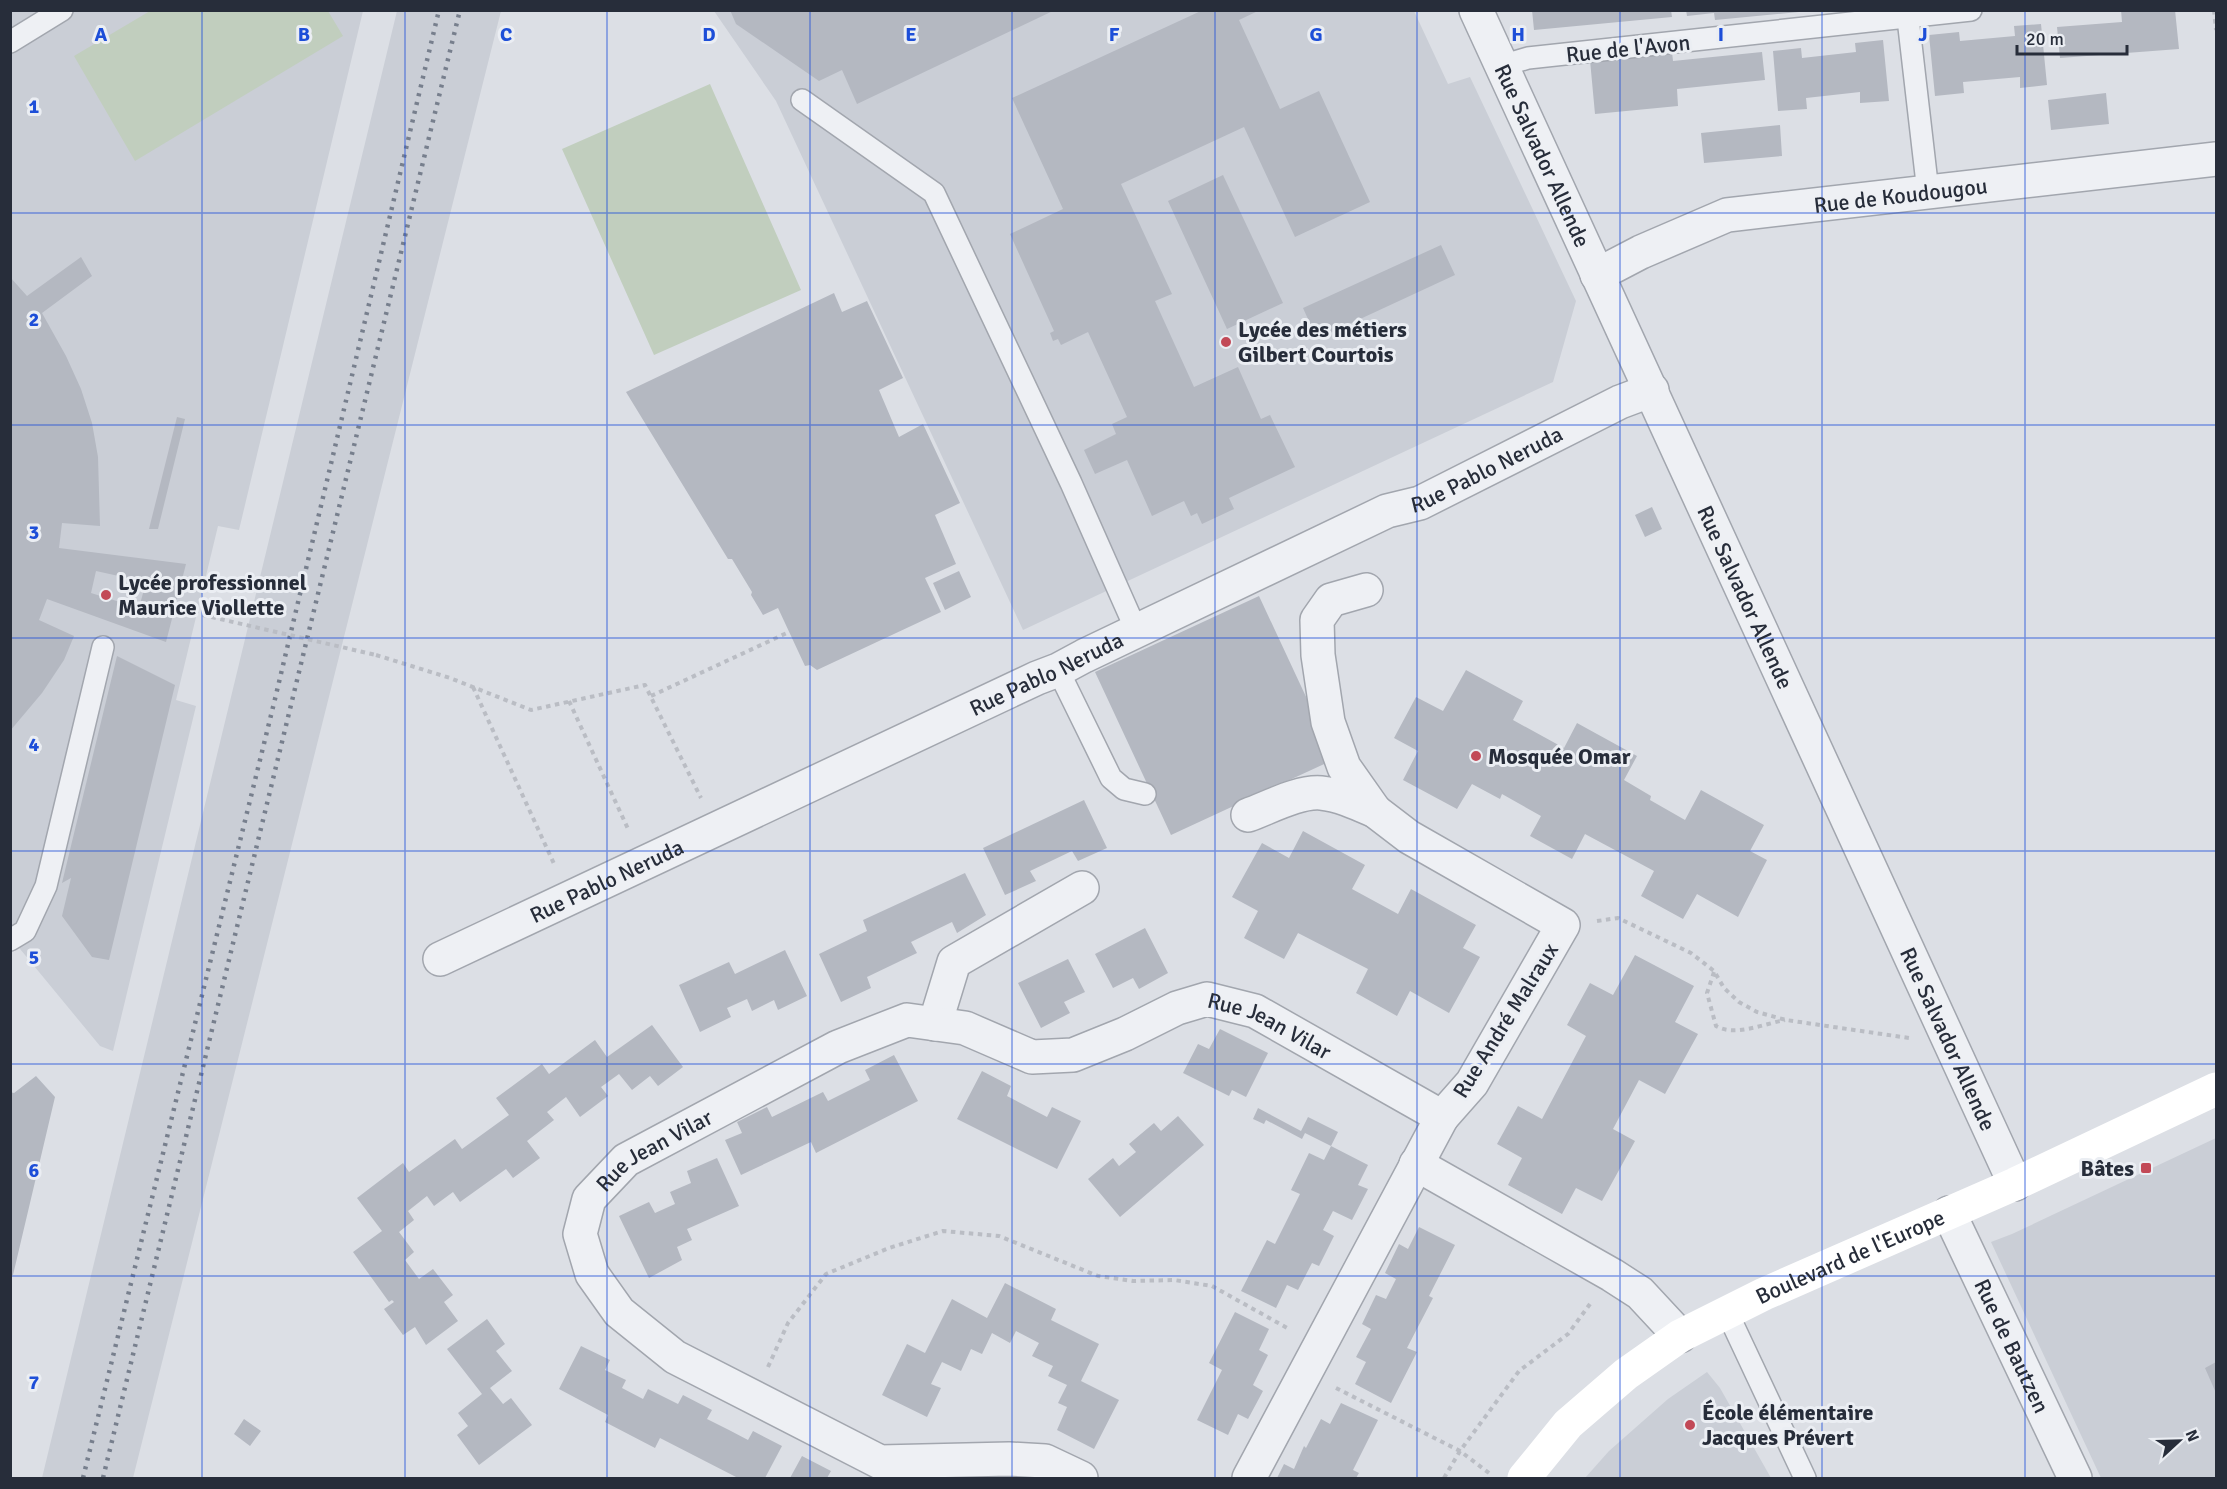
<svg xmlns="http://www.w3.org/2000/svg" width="2227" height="1489" font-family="Signika,sans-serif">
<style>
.built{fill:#caced6}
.green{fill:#c1cebe}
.building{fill:#b4b8c1;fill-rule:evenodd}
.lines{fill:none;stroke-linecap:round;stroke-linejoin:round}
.lane-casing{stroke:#a2a6ae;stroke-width:24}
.street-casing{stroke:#a2a6ae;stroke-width:36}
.path{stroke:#babdc4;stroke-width:4;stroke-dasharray:4.5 4.5;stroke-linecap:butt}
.lane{stroke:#eef0f4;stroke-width:21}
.street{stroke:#eef0f4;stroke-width:33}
.secondary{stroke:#fff;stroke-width:33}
.rail{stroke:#777f8d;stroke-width:4.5;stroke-dasharray:3 6;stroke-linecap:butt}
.path-bridge{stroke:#babdc4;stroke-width:4;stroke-dasharray:4.5 4.5;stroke-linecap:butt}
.grid{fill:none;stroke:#1d4ed8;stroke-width:1.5;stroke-opacity:0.55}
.poi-dot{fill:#c24957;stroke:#ebeef3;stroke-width:2}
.labels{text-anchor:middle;stroke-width:6;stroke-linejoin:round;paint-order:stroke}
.street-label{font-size:22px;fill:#272d3a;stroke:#ebeef3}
.poi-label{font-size:22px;font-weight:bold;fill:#272d3a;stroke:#ebeef3;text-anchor:start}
.grid-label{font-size:20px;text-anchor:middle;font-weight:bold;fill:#1d4ed8;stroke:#ebeef3;stroke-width:6;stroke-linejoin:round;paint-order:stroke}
</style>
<rect width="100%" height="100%" fill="#dcdfe5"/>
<path class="built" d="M10,11h353l-124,519 -21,-4 -42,174 20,6 -83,345 -13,-5 -89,-108z
M397,11h104l-368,1467h-91z
M714,11h700l34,73 22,-7 106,224 -23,81 -530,248 -247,-529z
M2216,1138v340h-115l-110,-236 21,-8z
M1707,1372l13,16 51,90h-186l24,-27 59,-52z"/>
<path class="green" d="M150,11h178l15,25 -208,125 -61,-105z
M710,84l91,206 -147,65 -92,-206z"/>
<path class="building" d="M730,10h325l-198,94 -15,-34 -23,11 -83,-57z
M1203,10h57l-21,10 41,89 39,-18 51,111 -75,35 -51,-110 -123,57 51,110 -17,7 39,86 44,-20 23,52 9,-4 25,52 -66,31 5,11 -32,15 -5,-11 -6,3 -7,-15 -32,15 -25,-56 -32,14 -11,-24 32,-16 -4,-10 15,-7 -39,-85 -27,13 -3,-6 -5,2 -3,-8 4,-2 -44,-97 53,-25 -51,-111z
M1532,10h139l1,7 -138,13z
M1686,10h113v2l-84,8 -1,-7 -27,3z
M2121,10h54l4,39 -119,9 -3,-31 65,-5z
M2041,24l6,61 -27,3v-11l-57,5 1,11 -29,3 -6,-61 30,-3 1,9 55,-5 -1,-10z
M1883,40l6,61 -29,2v-11l-54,6 1,11 -29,2 -5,-60 28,-3 1,10 54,-6 -1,-9z
M1672,52l1,9 89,-9 3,28 -88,9 1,17 -83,8 -5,-54z
M2106,93l3,31 -58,6 -3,-30z
M1780,125l2,31 -78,7 -3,-30z
M1223,175l60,128 -56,26 -59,-128z
M1441,245l14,30 -138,64 -14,-31z
M81,257l11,19 -50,37 24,43 15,33 11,34 6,34 2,69 -38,-3 -3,25 127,16 -20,78 -119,-43 -8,21 35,16 -10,24 -22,33 -32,38v-454l17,19zM96,571l50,11 -7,26 -48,-15z
M834,293l8,19 25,-11 36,77 -24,12 20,47 24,-13 37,79 -25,12 21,49 -31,14 16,34 -124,58 -7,-5 -5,1 -27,-58 -15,7 -12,-20 1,-3 -20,-33h-4l-102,-167z
M177,417l8,2 -27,110h-9z
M1652,507l10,22 -17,8 -10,-22z
M959,571l12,26 -26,13 -12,-27z
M1259,596l76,163 -164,76 -76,-163z
M117,656l58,29 -66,275 -17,-3 -30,-41 9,-38 -9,5z
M1466,670l57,31 -10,19 51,28 13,-25 60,33 -13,24 27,16 -1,4 35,20 16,-30 63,35 -14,26 17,9 -29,57 -41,-23 -14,25 -42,-23 13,-25 -69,-37 -13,25 -42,-23 11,-20 -39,-22 -2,5 -28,-15 -15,25 -54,-29 15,-29 -24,-13 22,-41 27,14z
M1084,800l23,48 -29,13 -6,-10 -42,20 6,10 -31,14 -22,-47z
M1303,831l62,34 -13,24 46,25 13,-25 65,36 -13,23 17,9 -31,56 -39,-22 -13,25 -41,-23 12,-24 -70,-36 -14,26 -40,-21 14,-27 -26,-14 30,-54 27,15z
M965,873l21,42 -29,18 -5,-11 -41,20 6,11 -50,24 4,11 -30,14 -22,-48 48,-23 -4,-11z
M1145,928l23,45 -29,16 -6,-11 -20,10 -18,-34z
M785,950l22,46 -29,14 -4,-10 -22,11 -5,-12 -20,9 4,9 -31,15 -21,-47 50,-23 6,12z
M1635,955l59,31 -19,36 23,12 -33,60 -26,-14 -26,49 22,12 -33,60 -26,-13 -14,26 -54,-29 14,-27 -25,-14 21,-38 24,13 44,-83 -19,-11 23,-42 23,12z
M1068,959l17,33 -21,10 6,11 -29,15 -23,-45z
M652,1025l31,42 -25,19 -8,-10 -18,14 -13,-16 -18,13 7,9 -28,21 -14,-20 -19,15 7,8 -27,21 13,17 -27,20 -7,-9 -46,33 -7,-10 -19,14 -7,-10 -19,15 6,9 -15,12 15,20 -9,8 14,19 14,-10 20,26 -9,7 14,19 -32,24 -11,-18 -12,8 -19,-26 10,-7 -2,-2 -3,2 -36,-50 29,-21 -25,-33 46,-35 6,9 46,-33 7,10 47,-34 -13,-17 46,-34 7,10 46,-34 12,17z
M1220,1029l48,24 -22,44 -14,-7 -3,6 -46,-23 15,-29 11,5z
M894,1055l24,46 -102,52 -5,-11 -70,33 -16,-35 17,-7 -5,-11 30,-15 5,10 51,-25 5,9 42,-21 -5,-10z
M982,1071l29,15 -4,10 19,10 21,11 5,-10 29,14 -24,48 -100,-50z
M36,1076l19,21 -42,178h-3v-183l4,1z
M1258,1108l43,23 7,-14 30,15 -7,14 -26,-13 -3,6 -36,-19 -2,4 -11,-5z
M1178,1116l26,29 -84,72 -32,-38 25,-21 6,8 17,-14 -7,-8 25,-21 7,8z
M1331,1146l37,19 -10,20 10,4 -16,31 -19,-9 -10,19 11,6 -15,30 -7,-3 -14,27 -11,-5 -11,23 -35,-17 26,-51 8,4 25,-50 -9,-4 18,-37 15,7z
M717,1158l22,48 -52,23 5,11 -15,7 5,13 -33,18 -30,-62 30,-14 6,11 20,-9 -5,-12 21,-9 -4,-12z
M1419,1227l36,18 -26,51 4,2 -26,50 10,4 -26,51 -36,-19 11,-22 -10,-5 15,-28 -9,-5 14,-29 10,4 10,-20 -11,-6 14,-29 9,5z
M1005,1283l51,26 -5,11 48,24 -18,37 38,19 -25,49 -37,-19 10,-23 -9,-4 9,-18 -19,-9 5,-10 -21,-10 7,-13 -23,-12 -6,12 -18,-10 -10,21 -11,-5 -10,22 -19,-9 -11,22 10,4 -14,29 -45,-22 25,-51 18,9 27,-54 35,19z
M1235,1312l34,17 -10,21 9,5 -15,30 10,6 -15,28 -10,-5 -10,21 -31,-15 25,-50 -13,-7z
M487,1319l18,25 -9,7 16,20 -22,17 13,16 8,-6 21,27 -53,40 -22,-30 11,-9 -10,-13 24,-19 -35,-45z
M581,1346l29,14 -5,10 21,10 -4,8 21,11 5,-10 30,15 5,-9 29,15 -5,9 22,11 19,10 5,-9 29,15 -17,32h-27l-78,-40 -5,10 -50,-26 3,-7 -49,-26z
M2216,1362v31l-11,-25z
M1341,1403l37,17 -25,50 6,3 -3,5h-79l7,-14 10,5 10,-23 2,2 15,-29 9,5z
M244,1419l17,12 -11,15 -16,-12z
M802,1456l29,15 -4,7h-37z"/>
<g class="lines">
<defs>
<path id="lane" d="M1907,10l21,182
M10,42l52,-32
M1501,66l27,-8 443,-48
M802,100l132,93 137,290 66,149
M1058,670l53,108 13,11 21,5
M10,940l15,-9 21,-45 57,-239
M1727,1312l78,166"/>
<g id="street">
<path id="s1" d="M1476,10l539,1174"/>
<path id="s2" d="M1597,275l44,-23 86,-37 489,-56"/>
<path d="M1375,811l34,26 154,88 -91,158 -30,34"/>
<path d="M1248,815c20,-7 51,-24 73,-22 19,2 36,10 54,18l-31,-44 -16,-45 -10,-67 -1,-35 14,-20 35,-10"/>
<path id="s3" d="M440,959l597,-281 21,-8 26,-14 303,-145 33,-8 200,-101 32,-12"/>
<path d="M935,1024l19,-62 128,-74"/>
<path d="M1416,1164l196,111 28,18 40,43"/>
<path id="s4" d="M1949,1213l126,265"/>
<path id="s5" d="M1081,1478l-36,-17 -36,-2 -129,3 -205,-105 -56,-45 -27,-38 -12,-40 9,-35 37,-39 212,-113 69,-27 58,8 67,29 41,-2 52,-21 52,-26 30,-9 48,12 187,106 -193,361"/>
</g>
</defs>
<use href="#lane" class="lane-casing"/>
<use href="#street" class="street-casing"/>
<path class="path" d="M2214,10l2,20
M176,608l18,5
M376,655l74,23 81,32 114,-25 56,113
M473,687l82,179
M651,696l138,-64
M569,701l60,130
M1597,921l21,-3 73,35 23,18 10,17 15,14 18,10 29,8 123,18
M1714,972l-7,21 9,33c19,11 47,-2 69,-6
M768,1367l20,-44 38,-49 63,-26 54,-17 56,5 99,40 35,5 41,-1 38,6 77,43
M1336,1388l124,63 29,22
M1444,1478l16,-27 59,-80 49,-37 22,-30"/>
<use href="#lane" class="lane"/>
<use href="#street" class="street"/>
<path class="secondary" id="s6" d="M1524,1478l44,-54 58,-50 54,-38 84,-42 251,-110 201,-95"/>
<path class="rail" d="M83,1478l192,-779 164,-689
M103,1478l357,-1468"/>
<path class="path-bridge" d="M194,613l182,42"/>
</g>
<path class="grid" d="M202,10v1468M405,10v1468M607,10v1468M810,10v1468M1012,10v1468M1215,10v1468M1417,10v1468M1620,10v1468M1822,10v1468M2025,10v1468M10,213h2206M10,425h2206M10,638h2206M10,851h2206M10,1064h2206M10,1276h2206"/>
<g class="poi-dot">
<circle cx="1226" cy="342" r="6"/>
<circle cx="106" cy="595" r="6"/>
<circle cx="1476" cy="756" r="6"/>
<rect x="2140" y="1162" width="12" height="12" rx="3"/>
<circle cx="1690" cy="1425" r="6"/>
</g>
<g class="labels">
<g class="street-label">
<text transform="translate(1628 48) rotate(-6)" y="8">Rue de l'Avon</text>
<text dy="8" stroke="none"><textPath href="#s1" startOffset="160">Rue Salvador Allende</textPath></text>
<text dy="8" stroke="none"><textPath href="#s2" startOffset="318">Rue de Koudougou</textPath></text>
<text dy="8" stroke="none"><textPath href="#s3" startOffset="1156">Rue Pablo Neruda</textPath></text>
<text dy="8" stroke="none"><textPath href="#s1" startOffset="646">Rue Salvador Allende</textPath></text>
<text dy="8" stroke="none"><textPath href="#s3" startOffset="670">Rue Pablo Neruda</textPath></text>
<text dy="8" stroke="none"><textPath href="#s3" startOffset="184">Rue Pablo Neruda</textPath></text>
<text transform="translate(1505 1020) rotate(-58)" y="8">Rue André Malraux</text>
<text dy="8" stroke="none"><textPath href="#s5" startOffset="1386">Rue Jean Vilar</textPath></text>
<text dy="8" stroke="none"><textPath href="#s1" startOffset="1132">Rue Salvador Allende</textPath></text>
<text dy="8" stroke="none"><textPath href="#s5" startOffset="714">Rue Jean Vilar</textPath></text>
<text dy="8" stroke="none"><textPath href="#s6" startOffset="400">Boulevard de l'Europe</textPath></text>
<text dy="8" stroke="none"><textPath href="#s4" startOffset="147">Rue de Bautzen</textPath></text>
</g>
<g class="poi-label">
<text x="1238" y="337">Lycée des métiers<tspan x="1238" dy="25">Gilbert Courtois</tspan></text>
<text x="118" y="590">Lycée professionnel<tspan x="118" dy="25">Maurice Viollette</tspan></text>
<text x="1488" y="764">Mosquée Omar</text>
<text x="2134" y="1176" text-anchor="end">Bâtes</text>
<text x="1702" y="1420">École élémentaire<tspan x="1702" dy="25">Jacques Prévert</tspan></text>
</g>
</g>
<g class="grid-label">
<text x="101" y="41">A</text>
<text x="304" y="41">B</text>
<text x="506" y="41">C</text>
<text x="709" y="41">D</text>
<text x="911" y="41">E</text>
<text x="1114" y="41">F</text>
<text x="1316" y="41">G</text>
<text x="1518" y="41">H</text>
<text x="1721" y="41">I</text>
<text x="1923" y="41">J</text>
<text x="34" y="113">1</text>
<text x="34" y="326">2</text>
<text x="34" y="539">3</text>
<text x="34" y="751">4</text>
<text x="34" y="964">5</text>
<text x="34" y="1177">6</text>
<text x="34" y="1389">7</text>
</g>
<rect width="2227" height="1489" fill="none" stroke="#272d3a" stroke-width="24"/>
<g transform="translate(2179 1441) rotate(68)" stroke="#ebeef3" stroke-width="4.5" paint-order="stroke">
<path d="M0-4.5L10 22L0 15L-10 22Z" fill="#272d3a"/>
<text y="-9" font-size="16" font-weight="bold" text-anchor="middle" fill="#272d3a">N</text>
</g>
<path d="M2017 45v9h110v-9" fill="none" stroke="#272d3a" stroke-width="3"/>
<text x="2026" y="45" font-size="18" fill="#272d3a" stroke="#ebeef3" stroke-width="4.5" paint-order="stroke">20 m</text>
</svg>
